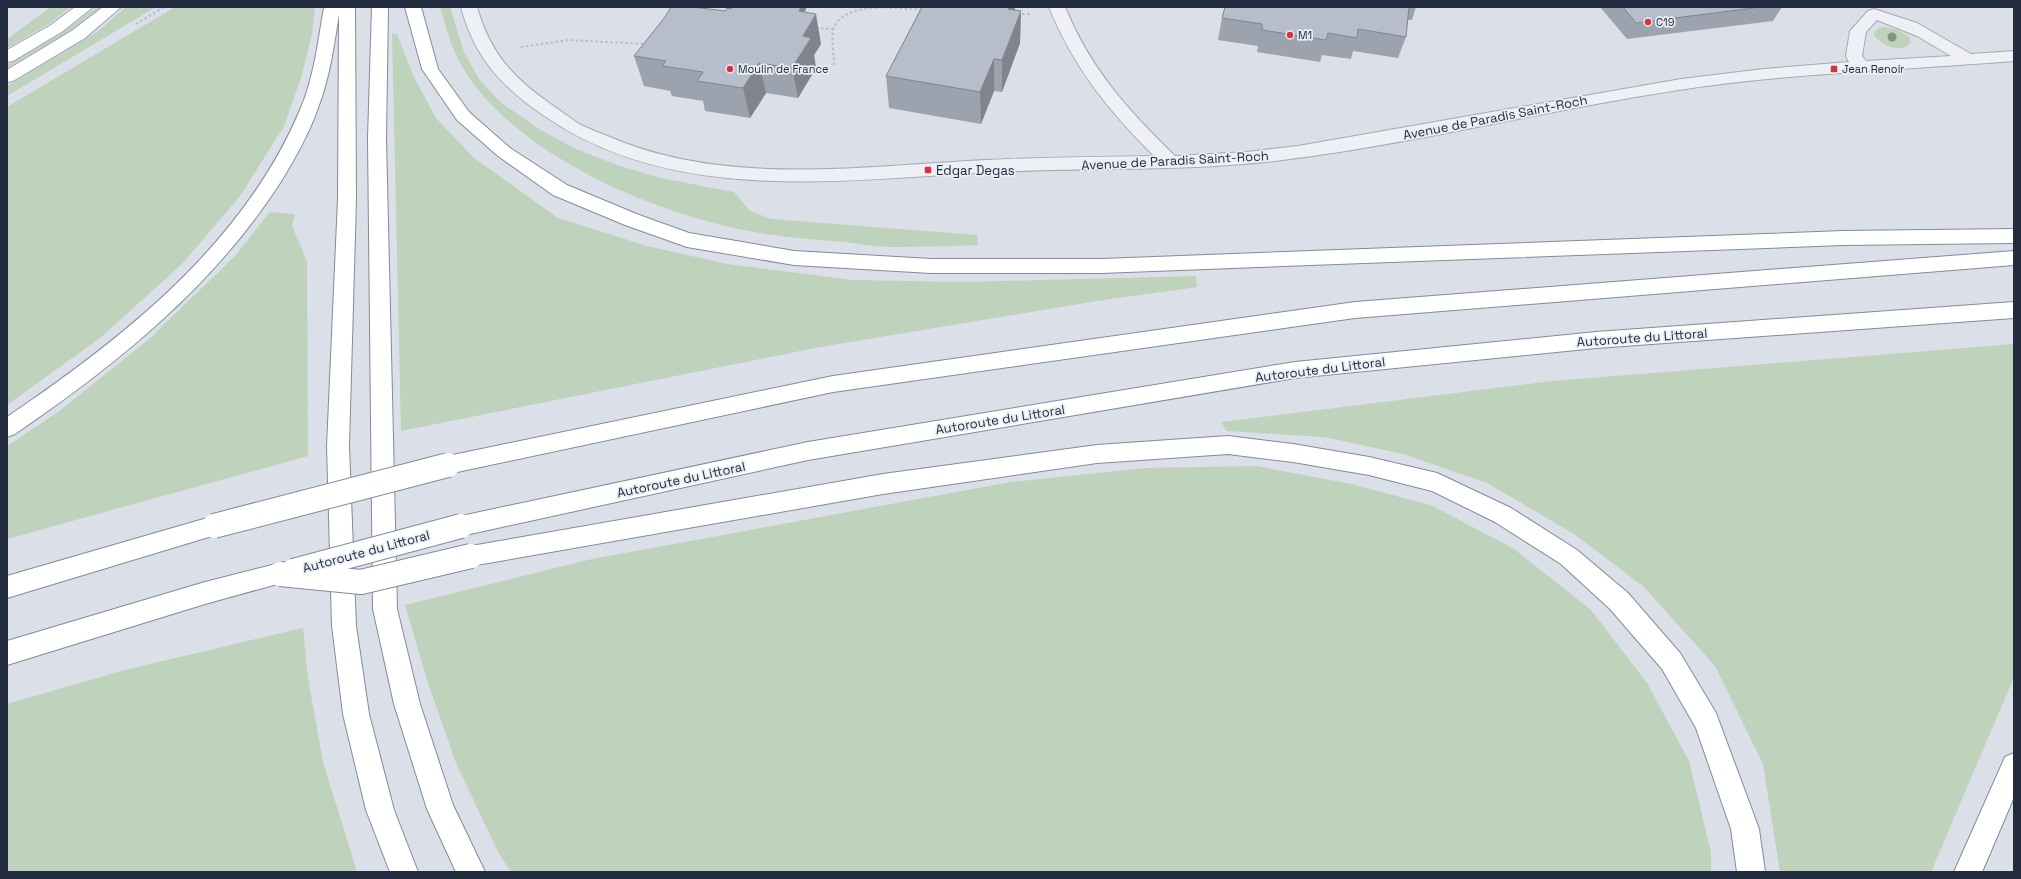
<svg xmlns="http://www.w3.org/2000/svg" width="2021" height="879" font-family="'Space Grotesk',sans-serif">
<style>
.green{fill:#bfd2bb}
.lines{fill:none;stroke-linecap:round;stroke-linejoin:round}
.minor-casing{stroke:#a4a9b4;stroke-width:2}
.major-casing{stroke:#99a2b4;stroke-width:2}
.highway-casing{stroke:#818b9f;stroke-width:2}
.path{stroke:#b9bdc5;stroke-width:2;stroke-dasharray:2.5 2.5;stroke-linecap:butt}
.minor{fill:#eef0f5;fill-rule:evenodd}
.major{fill:#fff;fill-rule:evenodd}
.highway{fill:#fff;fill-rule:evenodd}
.highway-bridge-casing{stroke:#818b9f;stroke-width:26;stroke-linecap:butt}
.highway-bridge{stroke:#fff;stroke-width:24}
.tree{fill:#809682}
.wall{fill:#9da3ae}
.shaded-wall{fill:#80848d}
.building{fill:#b7bdca;stroke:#80848d}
.poi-dot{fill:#da3140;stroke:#eaeef5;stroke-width:1.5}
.labels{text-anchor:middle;stroke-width:3.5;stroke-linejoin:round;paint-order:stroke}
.far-poi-label{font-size:11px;fill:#232c3e;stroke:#eaeef5;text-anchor:start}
.street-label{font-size:13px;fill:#232c3e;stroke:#eaeef5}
.poi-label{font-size:13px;fill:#232c3e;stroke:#eaeef5;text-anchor:start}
</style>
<rect width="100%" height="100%" fill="#dbdfe7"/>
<path class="green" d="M51,7h20l-21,16 -43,25v-9z
M97,7h4l-35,27 -59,34v-3l55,-32z
M126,7h30l-149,89v-10l90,-54z
M175,7h140l-3,27 -11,44 -17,48 -44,70 -58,68 -82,74 -93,67v-298z
M440,7h10l14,45 15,27 21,23 39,27 37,20 41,16 43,13 74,14 16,19 21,8 206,16 1,10c-28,1 -57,2 -86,2 -15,0 -31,-3 -47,-5 -26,-2 -53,-4 -79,-8 -102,-15 -262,-80 -310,-179 -7,-15 -11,-32 -16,-48z
M1884,27c10,1 18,4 26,11v6c-10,9 -29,2 -36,-9v-3l5,-4z
M392,34h5l16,41 23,43 37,39 85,61 89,28 80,18 126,16 112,2 231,-6 1,11 -100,14 -277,46 -419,84z
M270,212l25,2 -3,12 15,35 1,195 -301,83v-93l51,-34 90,-72 87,-84z
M2014,344v333l-83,195h-151l-17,-108 -48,-98 -71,-79 -70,-53 -87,-51 -84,-29 -79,-17 -97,-6 -6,-9 332,-41z
M1256,466l96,18 81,22 81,43 77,61 56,73 42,78 22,91v20h-1200l-13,-20 -42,-89 -28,-80 -23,-78 187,-46 419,-77 134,-14z
M303,628l5,50 15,84 34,110h-350v-168l118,-34z"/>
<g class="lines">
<defs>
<path id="minor" d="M461,7h16c13,46 36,71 75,98 9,6 18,13 27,19 10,5 21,9 31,13 115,50 255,29 376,23 56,-3 112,-3 168,-4 -45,-45 -81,-89 -105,-149h16c26,63 62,102 110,149l72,-4 51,-6 383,-67 83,-10 85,-7 -3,-6 4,-25 18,-20 6,-2 43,14 54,31 43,-3v10c-112,9 -224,12 -335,29 -135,20 -268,55 -404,71 -92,11 -185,6 -278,11 -150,7 -323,35 -454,-57 -42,-29 -69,-58 -82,-108zM1877,20l40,16 34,20 -85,5 -4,-5 4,-24z"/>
<path id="major" d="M75,7h18l-30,24 -50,30 -6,1v-12l44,-25z
M103,7h18l-36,31 -72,43 -6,1v-12l66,-40z"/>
<path id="highway" d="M324,7h31l1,192 -7,247 7,180 13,88 25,96 24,62h-28l-24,-62 -23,-96 -11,-88 -5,-180 11,-247 1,-185c-5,31 -9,63 -21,94 -9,26 -23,51 -38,75 -67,104 -164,182 -265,251l-8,3v-20c117,-79 237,-174 293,-307 14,-32 18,-69 24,-103z
M372,7h16l-2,131 11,471 23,95 33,101 32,67h-29l-29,-63 -33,-105 -21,-95 -5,-471z
M405,7h16l17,62 31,43 41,36 57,37 72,30 50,18 105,18 137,8h170l742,-28 171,-2v14l-171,2 -742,28h-170l-137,-8 -107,-18 -62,-22 -72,-30 -55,-39 -41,-36 -35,-51z
M2014,251v14l-659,53 -522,74 -385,82 -8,-2 -3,-7 3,-7 8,-2 385,-80 522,-74z
M2014,302v16l-418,30 -301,30 -487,82 -347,76 -8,-3 -4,-7 4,-7 8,-3 347,-74 487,-80 301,-30z
M1228,436l65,8 76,13 68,16 74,35 66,42 51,43 52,60 36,60 43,116 6,43h-28l-6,-43 -35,-101 -34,-59 -52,-60 -49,-45 -66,-42 -63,-31 -63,-16 -76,-13 -65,-8 -131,9 -214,31 -412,72 -8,-3 -4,-7 4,-7 8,-3 412,-72 214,-29z
M214,516l8,3 4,7 -4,7 -215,65v-22z
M280,563l8,4 4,7 -4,7 -83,23 -198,61v-24l198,-59z
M2014,753v44l-32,75h-28l51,-115z"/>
</defs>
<use href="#minor" class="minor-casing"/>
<use href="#major" class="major-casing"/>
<use href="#highway" class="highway-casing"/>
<path class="path" d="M1017,14h13
M136,24l28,-17
M816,28l17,1
M521,47l47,-7 79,4
M834,65c0,-11 -3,-24 -1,-34 7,-31 66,-23 89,-21"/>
<use href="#minor" class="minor"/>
<use href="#major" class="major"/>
<use href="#highway" class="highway"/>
<defs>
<path id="highway-bridge" d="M214,526l234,-61
M293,571l168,-45
M280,574l81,8 110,-26"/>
</defs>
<use href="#highway-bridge" class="highway-bridge-casing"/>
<use href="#highway-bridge" class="highway-bridge"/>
</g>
<circle class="tree" cx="1892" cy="37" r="4.5"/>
<path class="wall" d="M922,7h93v3l6,1 -1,32 -18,49 -8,-1 -13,33 -92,-16 -3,-32z
M1225,7h191l-4,13h-5l-1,17 -8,21 -45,-7 -2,8 -29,-4 -2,7 -63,-10 1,-6 -40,-6 4,-22z
M1600,7h182l-9,14 -146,18z
M731,9l74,3 16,32 -7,11 2,13 -18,30 -32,-5 -16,25 -45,-7 -2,-10 -31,-5 -2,-5 -26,-5 -10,-30z"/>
<path class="shaded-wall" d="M789,7h18l-3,6 12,1 5,30 -7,11 2,13 -18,30 -6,-30z
M1009,7h6l-1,20 -6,-18z
M1021,11l-1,32 -18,49v-32z
M994,59v32l-13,33 -1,-32z
M759,63l7,30 -16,25 -7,-30z"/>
<path class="building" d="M671,7h22l32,4 2,-3 4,1 1,-2h69l-2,4 17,3 -13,22 8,2 -19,30 -33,-5 -16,25 -46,-7 6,-9 -41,-6 4,-5 -32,-5 31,-39z
M922,7h87l-1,2 13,2 -19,49 -8,-1 -14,33 -94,-16z
M1225,7h184l-3,30 -48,-8 -1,9 -29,-5 -2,7 -64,-10v-6l-40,-6z
M1623,7h138l-125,16z"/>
<g class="poi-dot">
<circle cx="1648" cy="22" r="4"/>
<circle cx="1290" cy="35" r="4"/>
<circle cx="730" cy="69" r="4"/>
<rect x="1830" y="65" width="8" height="8" rx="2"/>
<rect x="924" y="166" width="8" height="8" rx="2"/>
</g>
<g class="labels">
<g class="far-poi-label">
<text x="1656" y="26">C19</text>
<text x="1298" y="39">M1</text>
<text x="738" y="73">Moulin de France</text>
<text x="1842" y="73">Jean Renoir</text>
</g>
<g class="street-label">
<text transform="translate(1495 117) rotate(-11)" y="5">Avenue de Paradis Saint-Roch</text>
<text transform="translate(1175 160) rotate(-3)" y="5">Avenue de Paradis Saint-Roch</text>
<text transform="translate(1642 337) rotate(-4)" y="5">Autoroute du Littoral</text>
<text transform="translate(1320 369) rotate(-7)" y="5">Autoroute du Littoral</text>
<text transform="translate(1000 419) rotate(-9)" y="5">Autoroute du Littoral</text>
<text transform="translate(681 479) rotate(-12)" y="5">Autoroute du Littoral</text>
<text transform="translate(366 551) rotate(-15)" y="5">Autoroute du Littoral</text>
</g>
<g class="poi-label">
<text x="936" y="175">Edgar Degas</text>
</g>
</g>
<rect width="2021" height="879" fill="none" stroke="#232c3e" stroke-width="16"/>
</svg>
